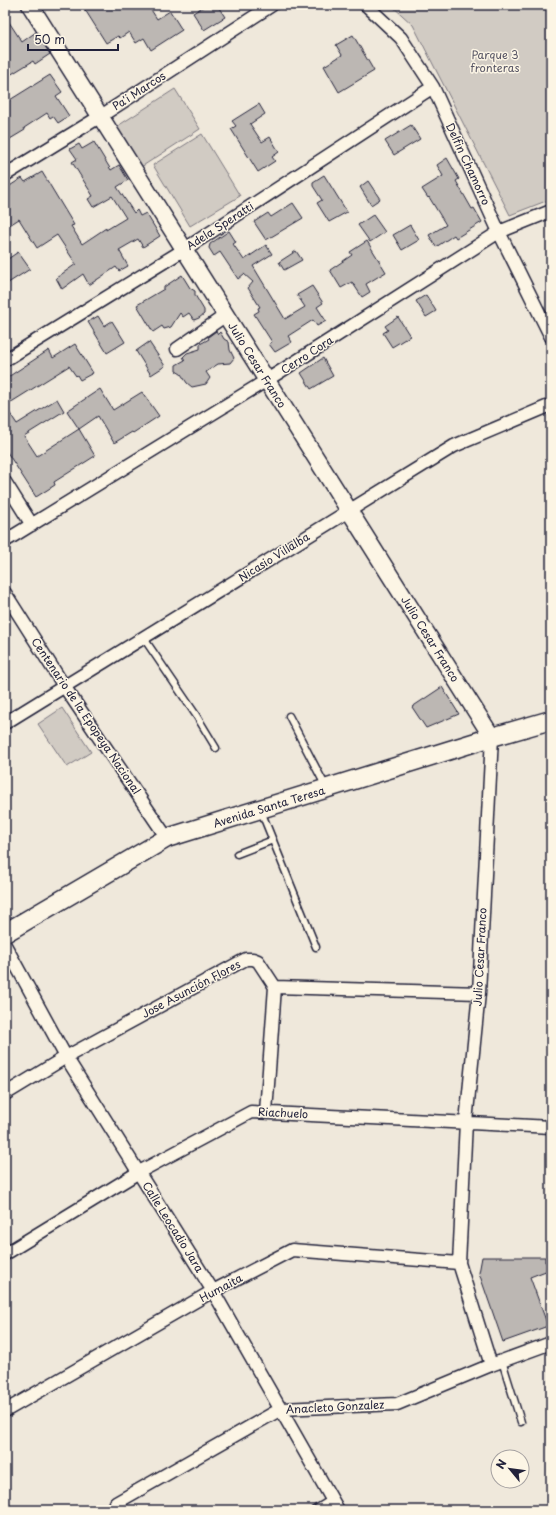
<svg xmlns="http://www.w3.org/2000/svg" width="556" height="1515" font-family="'Playpen Sans',sans-serif">
<style>
.green{fill:#d1cbc3;stroke:#7a767f}
.building{fill:#bcb7b3;stroke:#22223b}
.lines{fill:none;stroke-linecap:round;stroke-linejoin:round}
.lane-casing{stroke:#22223b;stroke-width:9}
.street-casing{stroke:#22223b;stroke-width:15}
.secondary-casing{stroke:#22223b;stroke-width:19}
.primary-casing{stroke:#22223b;stroke-width:21}
.lane{stroke:#fcf5e5;stroke-width:6}
.street{stroke:#fcf5e5;stroke-width:12}
.secondary{stroke:#fcf5e5;stroke-width:16}
.primary{stroke:#fcf5e5;stroke-width:18}
.labels{text-anchor:middle;stroke-width:3;stroke-linejoin:round;paint-order:stroke}
.park-label{font-size:11px;fill:#575564;stroke:#fcf5e5}
.street-label{font-size:11px;fill:#22223b;stroke:#fcf5e5}
</style>
<rect width="100%" height="100%" fill="#efe8db"/>
<filter id="ink" filterUnits="userSpaceOnUse"><feTurbulence type="fractalNoise" baseFrequency=".025" numOctaves="2"/><feDisplacementMap in="SourceGraphic" scale="8" xChannelSelector="R" yChannelSelector="G"/><feConvolveMatrix kernelMatrix="1 2 1 2 8 2 1 2 1" color-interpolation-filters="sRGB"/></filter>
<g filter="url(#ink)">
<path class="green" d="M391,5h160v194l-41,16 -97,-190z
M175,89l25,40 -62,40 -25,-40z
M202,134l38,62 -50,30 -37,-61z
M62,708l29,44 -24,15 -29,-43z"/>
<path class="building" d="M82,5h66l9,14 13,-8 12,19 -31,20 -7,-12 -8,5 -7,-11 -9,6 -2,-2 -12,7z
M206,5h11l8,12 -21,13 -11,-17z
M5,16l17,26 14,-10 14,22 -15,10 -2,-3 -28,17z
M353,35l21,36 -35,21 -15,-26 18,-11 -6,-10z
M50,75l12,17 -6,4 13,20 -11,7 -5,-7 -3,2 -3,-5 -23,15 1,2 -20,12v-39z
M259,104l6,10 -15,10 12,18 8,-5 9,15 -7,5 3,4 -17,11 -27,-43 5,-3 -4,-5z
M411,125l9,14 -26,16 -9,-14z
M94,142l17,28 8,-5 9,15 -11,7 17,26 3,-3 3,6 6,-3 14,23 -17,11 -5,-8 -19,11 9,16 -9,5 -3,-4 -27,18 -6,-11 -21,15 -6,-11 20,-14 -19,-29 -20,13 -18,-29 -14,9v-39l17,-11 3,4 17,-10 32,53 -3,1 11,18 24,-16v2l20,-12 -14,-22 -19,11 -5,-8 5,-3 -21,-34 5,-3 -7,-10 9,-5 3,5z
M447,158l12,21 -3,2 16,28 2,-1 8,14 -26,16 -2,-3 -18,12 -7,-12 17,-10 -17,-28 -1,1 -6,-9 21,-13 -6,-11z
M324,175l23,37 -18,10 -12,-19 5,-3 -9,-14v-4z
M368,181l12,18 -9,6 -11,-18z
M293,203l10,15 -37,22 -12,-18 14,-9 3,4z
M373,215l12,17 -15,10 -12,-17z
M410,225l9,15 -17,10 -9,-15z
M229,231l7,11 -3,2 11,16 22,-15 6,9 -19,12 32,53 20,-12 -8,-12 15,-9 11,17 -6,4 9,14 -9,5 -4,-6 -25,16 4,6 -17,10 -6,-8 3,-2 -18,-28 5,-3 -1,-3 2,-1 -12,-19 5,-6 -9,-8 -6,5 -18,-27 -6,4 -5,-8 1,-4z
M367,241l19,31 -20,12 4,8 -8,5 -10,-15 -11,6 -11,-18 22,-15 -2,-3z
M296,251l6,9 -18,10 -5,-8z
M18,252l12,17 -25,16v-24z
M182,275l8,13 5,3v4l9,15v4l-5,4 -5,2 -5,-7 -6,4 -3,-4 -9,14 -7,2 -2,-3 -9,6 -16,-27 27,-16v-2z
M426,295l10,16 -10,6 -10,-16z
M98,316l6,10 8,-5 13,21 -18,11 -19,-31z
M398,317l12,19 -18,11 -9,-14 5,-3 -3,-4z
M216,331l2,3 2,-2 4,7 5,3 1,8 4,8 -4,5 -12,1 -12,8 4,6 -4,6 -14,3 -5,-4 -6,-9 -5,-3v-6l9,-5 -2,-3 4,-4 13,-4v-5l9,-5 -1,-2z
M149,342l16,24 -14,9 -15,-24z
M75,344l18,29 -13,7 -3,-5 -1,1 -7,-10 -64,40 12,18 40,-25 7,12 -40,25 13,20 42,-27 16,27 -41,26 1,3 -19,12 -31,-48v-70l44,-29 4,8z
M323,358l10,18 -22,13 -10,-16z
M100,389l13,21 29,-18 17,24 -26,17 -1,-1 -18,11 -16,-27 -19,13 -12,-18z
M442,687l17,27 -33,14 -14,-21z
M482,1257h63v5h6v7l-21,8 18,49 -45,16 -24,-69z"/>
<g class="lines">
<defs>
<path id="lane" d="M143,637l53,78 20,33
M289,716l37,71
M261,811l55,136
M237,854l36,-14
M502,1361l19,61
M314,1510l18,-11"/>
<path id="street" d="M366,5l35,33 32,49 66,145 52,105
M5,175l96,-59 171,-111
M177,349l49,-34
M5,360l180,-111 248,-162
M5,482l27,43
M5,541l262,-161 232,-148 52,-21
M5,593l59,93 103,152
M5,723l449,-277 97,-41
M5,945l61,112 147,234 125,219
M275,987l204,6
M5,1094l61,-37 180,-98h7l5,2 17,26
M266,1112l9,-125
M5,1254l134,-82 112,-60 300,15
M491,1365l-32,-102 7,-141 13,-129 13,-256
M5,1411l208,-120 79,-41 167,13
M114,1510l2,-7 165,-94 116,-5 94,-39 60,-22"/>
<path id="secondary" d="M30,5l462,732"/>
<path id="primary" d="M5,933l162,-95 325,-101 59,-17"/>
</defs>
<use href="#lane" class="lane-casing"/>
<use href="#street" class="street-casing"/>
<use href="#secondary" class="secondary-casing"/>
<use href="#primary" class="primary-casing"/>
<use href="#lane" class="lane"/>
<use href="#street" class="street"/>
<use href="#secondary" class="secondary"/>
<use href="#primary" class="primary"/>
</g>
</g>
<g class="labels">
<g class="park-label">
<text x="495" y="59">Parque 3<tspan x="495" dy="13">fronteras</tspan></text>
</g>
<g class="street-label">
<text transform="translate(139 91) rotate(-33)" y="4">Pa'i Marcos</text>
<text transform="translate(468 164) rotate(65)" y="4">Delfin Chamorro</text>
<text transform="translate(220 226) rotate(-33)" y="4">Adela Speratti</text>
<text transform="translate(307 355) rotate(-33)" y="4">Cerro Cora</text>
<text transform="translate(257 365) rotate(58)" y="4">Julio Cesar Franco</text>
<text transform="translate(274 557) rotate(-32)" y="4">Nicasio Villalba</text>
<text transform="translate(430 639) rotate(58)" y="4">Julio Cesar Franco</text>
<text transform="translate(86 716) rotate(56)" y="4">Centenario de la Epopeya Nacional</text>
<text transform="translate(269 807) rotate(-17)" y="4">Avenida Santa Teresa</text>
<text transform="translate(480 957) rotate(-87)" y="4">Julio Cesar Franco</text>
<text transform="translate(191 989) rotate(-28)" y="4">Jose Asunción Flores</text>
<text transform="translate(283 1113) rotate(3)" y="4">Riachuelo</text>
<text transform="translate(173 1227) rotate(58)" y="4">Calle Leocadio Jara</text>
<text transform="translate(221 1288) rotate(-28)" y="4">Humaita</text>
<text transform="translate(335 1407) rotate(-3)" y="4">Anacleto Gonzalez</text>
</g>
</g>
<rect width="556" height="1515" fill="none" stroke="#fcf5e5" stroke-width="20"/>
<rect x="10" y="10" width="536" height="1495" fill="none" stroke="#22223b" stroke-width="1.5" filter="url(#ink)"/>
<g transform="translate(510 1469) rotate(299)"><circle r="19" fill="#fcf5e5" stroke="#a5a1a1"/>
<path d="M0-3L7 15L0 10L-7 15Z" fill="#22223b"/>
<text y="-6" font-size="11" font-weight="bold" text-anchor="middle" fill="#22223b">N</text>
</g>
<path d="M28 44v6h90v-6" fill="none" stroke="#22223b" stroke-width="2"/>
<text x="34" y="44" font-size="12" fill="#22223b" stroke="#fcf5e5" stroke-width="3" paint-order="stroke">50 m</text>
</svg>
